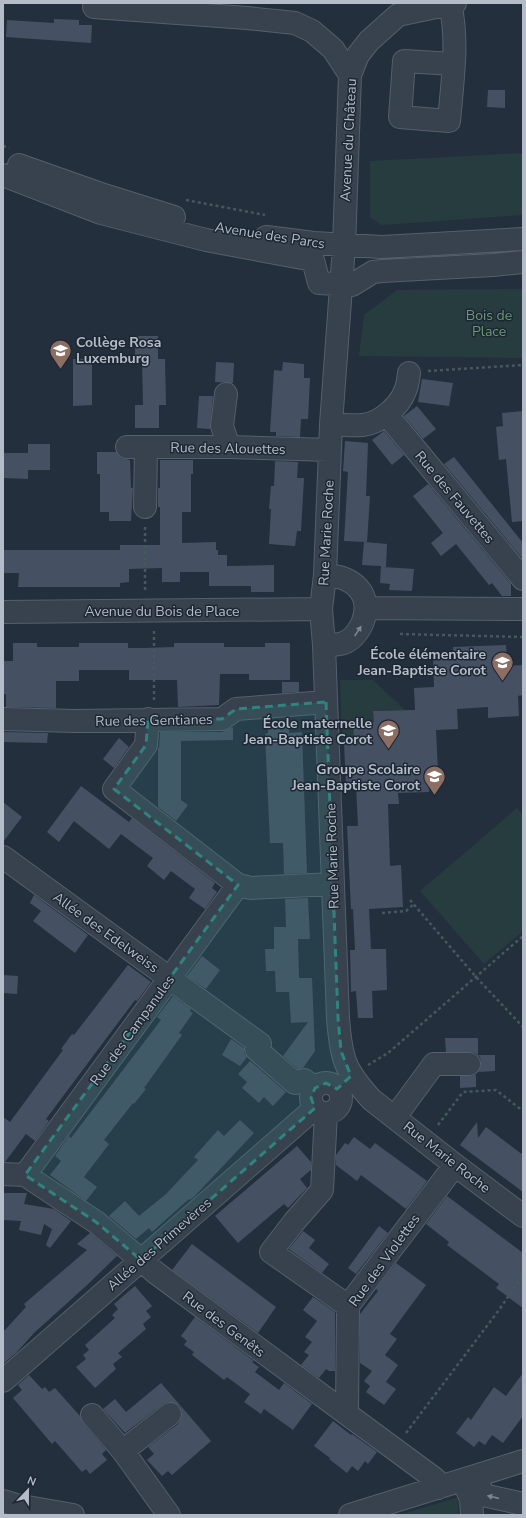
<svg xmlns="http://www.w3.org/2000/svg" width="526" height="1518" font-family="'Nunito Sans',sans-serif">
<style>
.green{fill:#263c3f}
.building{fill:#455162}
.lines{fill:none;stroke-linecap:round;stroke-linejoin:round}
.minor-casing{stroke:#565f6c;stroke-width:24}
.path{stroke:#44595c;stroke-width:2.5;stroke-dasharray:3 3;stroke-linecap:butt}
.minor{stroke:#38414e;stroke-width:22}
.oneway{fill:#7c8592}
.marked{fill:#308480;fill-opacity:0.2;stroke:#308480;stroke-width:3;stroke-dasharray:8 5;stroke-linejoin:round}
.labels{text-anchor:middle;stroke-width:3;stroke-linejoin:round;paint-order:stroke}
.street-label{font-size:14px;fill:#b4bcc9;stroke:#1d2633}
.park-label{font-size:14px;fill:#6b9a76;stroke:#1d2633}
.poi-label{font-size:14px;font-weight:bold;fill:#b4bcc9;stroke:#1d2633;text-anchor:end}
</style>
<rect width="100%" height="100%" fill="#242f3e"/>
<path class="green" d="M523,153v62l-141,10 -12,-8v-56z
M523,289v69l-164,-2 5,-41 33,-25z
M340,680h33l32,30 -32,1 1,11 -21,1 1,20h-10l-2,-3z
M517,808l6,7v116l-39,33 -64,-73z
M459,1497l-1,18h-59z"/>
<path class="building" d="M54,19l25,1v5h13l-1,18 -85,-6 1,-17 47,3z
M488,90h17v18l-18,-1z
M135,336h23v23h7l1,46h-7v23h-24v-23h8l-1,-46h-7z
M73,359h19v46l-19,1z
M216,362l18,1 -1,20 -18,-1z
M283,362l21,2v14h6l-2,41h-7l-1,18 -24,-1v-4h-6l4,-62 8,1z
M422,379l31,4 -4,23 -31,-4z
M199,396h14l-3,33 -13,-1z
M417,406l19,23 -13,10 -19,-23z
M523,411v110l-11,1 -6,-63 -7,1 -3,-33 7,-1 -1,-13z
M384,431l20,24 -12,10 -20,-25z
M345,441l23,2 -2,53h4l-3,46 -23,-1 4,-69 -5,-1z
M28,444h22v26h-22v9l-25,-1v-25h25z
M97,452h19l5,6 9,2 1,28h2l-2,33h-22v-9h-9v-38h-3z
M454,457l69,86 -1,15 -78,-94z
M160,460h33v14h-2v38h-9v31l34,-1v8h2v5h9v11l47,-1v27h-23v-6h-42v-14h-29v10h-18v-14l-33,1v13l-9,1v4h-102l1,-14h-16v-23h117v-5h40v-38h-2v-19h2z
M275,461l23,1 -1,16h7l-3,53h-4l-2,15 -26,-2 2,-35h-2l2,-23h3z
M428,484l83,100v12h-9l-10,-13 -3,2 -33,-41 -15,12 -10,-13 12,-10 -30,-37z
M364,542l23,2 -1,23h-3l31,2 -2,22 -23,-1 1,-6 -10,-1 1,-17 -19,-1z
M13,643h24v4h42v-4h49v5h16l30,-1v-4h50v4h41v-4h25v37h-41v-6h-29l-1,31 -41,2 -1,-27h-48v-10h-50v11h-23v27l-50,-1v-13h-3v-33h10z
M506,645l1,21 16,-1v30l-5,1 1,20 -31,2v-11l-31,2 1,20 -22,1 2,41h-10l1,21 -31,1 1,11h-11l2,62 11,-1 2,42 -34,2 2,40h15l1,41 -15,1 1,27h-15l-2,-27 -5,1 -1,-42h5l-2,-41h-2l-4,-83h11l-2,-41h-10l-2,-42h10l-1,-20 21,-1 -1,-11 42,-1 -1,-22 20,-1 -1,-30h21l-1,-10z
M282,682h17v10l-17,1z
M289,724v9l13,-1 5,141 -23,1 -1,-31h-13l-5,-109 3,-1v-8z
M233,727v13l-52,1v59l7,5 -12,16 -18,-14v-59h1l1,-16h62z
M3,732l45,1 -1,10 -44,-1z
M119,738l10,9 -15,21 -11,-9z
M81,786l48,36 3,-4 83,65 -3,5 5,4 -12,17 -16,-11 6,-9 -24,-18 -7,9 -17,-14 6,-8 -32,-24 -12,15 -35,-28 -15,21 -12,-10z
M3,802l19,15 -19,25z
M34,895l54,40 -13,18 -42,-32 8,-10 -11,-8z
M308,898l2,41h-12l1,39h13l3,73 -12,17 -5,1 -15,-13 25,-34 -17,1 -2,-31h-13l-1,-21h-9l-1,-22h9v-22h12l-1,-28z
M202,956l18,14 -14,19 -19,-13z
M128,965l23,17 -14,19 -2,-1 -89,119 3,2 -14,20 -9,-7 -21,28h-2v-45l7,5 53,-72 -2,-1 11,-15 2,1z
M3,975l15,1 -1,18 -14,-1z
M173,996l18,13 -1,2 3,2 -14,20 3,2 -38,53 2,1 -12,15 -1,-1 -29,37 5,4 -25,33 13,10 -11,14 -36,-26 11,-14 -6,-5 14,-20 2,2 90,-118 -4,-3z
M445,1038h33v17h17v16l-16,1 2,-8 -1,-7 -5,-4 -6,-1h-23z
M231,1039l13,9v5l3,4 -7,9 -18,-11z
M250,1061l36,31 -13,14 -9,-9 -5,6 -17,-15 5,-6 -9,-8z
M476,1075v12l-16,1v-12h9z
M240,1120l14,13 -60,64 -4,3 -1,-1 -37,33 -3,-4 -13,11 -27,-23 16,-15 14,15 27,-22 32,-34 -4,-3 24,-27 6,6z
M477,1122l1,16 8,-11 37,28v37l-63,-47z
M354,1137l16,12 5,-6 52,38 -21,28 -45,-34 -4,6 -21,-16v-10l9,-12 3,2z
M297,1146l14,16v8l-11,9 7,9 -19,20 -4,-4 -46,39 -23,-27z
M3,1193h24l-3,11 30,5 17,12 -21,27 -4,-3 6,-16 -8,-5 -3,11 -22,-5 2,-9 -18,-1z
M447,1196l76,57v55l-27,-20 3,-4 -52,-39 2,-3 -23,-18z
M379,1226l9,7 -32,41 -8,-6z
M303,1231l12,9 -6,8 20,16 -7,9 -33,-24z
M90,1233l27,23 -31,30 -52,47 -18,20 -13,11v-32l23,-25 -2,-3 63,-54 -10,-6z
M192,1244l84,63 -18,26 -86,-63z
M396,1263l30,22 -36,49 7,5 -12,16 13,10 -12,17 10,7 -12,16 -18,-13 4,-6 -6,-5 8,-10 -12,-8v-49l18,-23 -2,-2z
M135,1286l17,20 -6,5 5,6 -8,7 3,5 -28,24 4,4 -9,7 3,5 -21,19 -19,-21 10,-8 -3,-4 6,-5 -4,-5 30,-27 -3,-3 6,-6 -4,-5z
M313,1297l22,15v59h-6l-3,-2 -7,9 -18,-13 8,-10 -5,-3 8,-10 -7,-5 12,-16 -14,-11z
M195,1317l59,44 -2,1 7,5 -4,5 24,18 5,-7 28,21 -19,26 -29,-21 -3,5 -17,-12 6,-8 -23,-17 -3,3 -32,-25 2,-3 -10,-7 3,-4 -6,-5z
M523,1373v43l-20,27 -11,-8 -7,10 -6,-4 -5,6 -18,-14 12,-16 3,3 23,-33 12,9z
M29,1375l13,14 3,-2 4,5 6,-4 25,28 3,7 23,27 -4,4 5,6 -17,14 -4,-5 -4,3 -27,-31 -3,3 -39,-46 9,-8 -4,-5z
M161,1383l50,58 -39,34 -4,-4 -6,5 -15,-16 7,-6 -6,-7 30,-23 3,-5 1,-6 -2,-7 -5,-3 -6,-1 -6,2 -38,29 -22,-24 12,-10 11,13z
M333,1421l18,14 1,-1 25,18 -9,12 -3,-3 -7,10 -6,-5 -5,7 -18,-14 1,-1 -16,-12z"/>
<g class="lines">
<defs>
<path id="minor" d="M455,3l-57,12 -29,26 -11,14 -8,20 -6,171 -13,178 -6,151 -4,34 3,36 14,373c3,40 6,52 34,82l83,65 68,51
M450,4c9,36 2,80 -1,117l-49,-4 4,-56 49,3
M94,7l153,11 48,5 17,8 21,18 17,26
M19,165l85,30 70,22
M3,175l98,38 105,27 107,20 6,23 33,2 21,-13 9,-1 111,-6 30,-3
M266,237l48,6 68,4 141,-8
M226,394l-4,32 7,21
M387,415l136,164
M331,424c11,1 22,2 32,1 17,-2 36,-18 42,-34 3,-6 3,-12 4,-18
M127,447h102l101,3
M145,507l1,-59
M367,608l156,1
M3,612l318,-3
M324,645c5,0 11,0 16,-1 10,-2 17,-10 22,-20 12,-29 -8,-48 -37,-49
M3,719l71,2 148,-2 14,-10 90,-7
M3,857l257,187 -4,5 39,34 9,-3 11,8
M238,885l13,3 82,-4
M311 1098a15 15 0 1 1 30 0a15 15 0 1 1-30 0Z
M326,1113l-4,77 -28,32 -23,30 77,54
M395,1117l39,-53h35
M3,1174l22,1 71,47 60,51 279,206 3,9
M25,1175l213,-290 -124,-96 32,-44 2,-26
M3,1381l312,-273
M347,1414l1,-108 107,-141
M92,1415l31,36 46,64
M123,1451l47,-37
M476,1476l7,19 40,9
M462,1480l9,18 1,17
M3,1501l13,4 57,10
M350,1515l173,-54"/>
</defs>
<use href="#minor" class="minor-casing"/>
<path class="path" d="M3,146l6,2
M186,200l79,15
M428,371l95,-6
M145,590v-63
M400,634l123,3
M154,700v-69
M410,900l66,77 47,50
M382,913l24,-2 8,-7
M368,1065l20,-12 135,-117
M438,1125l25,-33 33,-2 27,21
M406,1433l93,-123 24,-35"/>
<use href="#minor" class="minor"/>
</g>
<defs><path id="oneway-solid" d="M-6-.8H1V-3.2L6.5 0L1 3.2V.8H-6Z"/></defs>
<g class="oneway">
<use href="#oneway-solid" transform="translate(358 631) rotate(-57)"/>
<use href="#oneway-solid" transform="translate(493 1497) rotate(-167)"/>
</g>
<path class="marked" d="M326,702l12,316 3,33 10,25 -14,13 -11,-6 -11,5 -4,10 4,10 -174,152 -45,-38 -71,-47 213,-290 -124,-96 32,-44 2,-26h74l14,-10z"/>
<defs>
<symbol id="school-pin" viewBox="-11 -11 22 30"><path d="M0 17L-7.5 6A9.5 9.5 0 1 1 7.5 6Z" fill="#8d6e63" stroke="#1d2633"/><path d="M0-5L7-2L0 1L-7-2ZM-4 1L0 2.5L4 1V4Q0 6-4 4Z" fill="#fff"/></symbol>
</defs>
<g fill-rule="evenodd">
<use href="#school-pin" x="48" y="338" width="25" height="34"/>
<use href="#school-pin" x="490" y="650" width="25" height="34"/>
<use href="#school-pin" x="376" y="718" width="25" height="34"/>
<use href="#school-pin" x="422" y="764" width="25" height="34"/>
</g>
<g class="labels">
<g class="street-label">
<text transform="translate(348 140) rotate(-87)" y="5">Avenue du Château</text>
<text transform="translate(270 235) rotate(9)" y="5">Avenue des Parcs</text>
<text transform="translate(228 448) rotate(1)" y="5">Rue des Alouettes</text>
<text transform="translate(455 497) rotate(50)" y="5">Rue des Fauvettes</text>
<text transform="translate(326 533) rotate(-87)" y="5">Rue Marie Roche</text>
<text x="162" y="616">Avenue du Bois de Place</text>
<text transform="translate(154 720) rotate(-1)" y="5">Rue des Gentianes</text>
<text transform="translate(332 856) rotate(-92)" y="5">Rue Marie Roche</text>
<text transform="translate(106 932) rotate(36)" y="5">Allée des Edelweiss</text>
<text transform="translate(132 1030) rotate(-54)" y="5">Rue des Campanules</text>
<text transform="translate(447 1157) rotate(38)" y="5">Rue Marie Roche</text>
<text transform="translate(159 1244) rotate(-41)" y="5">Allée des Primevères</text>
<text transform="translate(384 1260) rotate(-54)" y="5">Rue des Violettes</text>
<text transform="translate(224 1324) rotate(37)" y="5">Rue des Genêts</text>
</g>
<g class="park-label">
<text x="489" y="320">Bois de<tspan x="489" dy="16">Place</tspan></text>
</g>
<g class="poi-label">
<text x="76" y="347" text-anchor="start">Collège Rosa<tspan x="76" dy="16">Luxemburg</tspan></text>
<text x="486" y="659">École élémentaire<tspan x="486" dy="16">Jean-Baptiste Corot</tspan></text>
<text x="372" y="728">École maternelle<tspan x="372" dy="16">Jean-Baptiste Corot</tspan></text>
<text x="420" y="774">Groupe Scolaire<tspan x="420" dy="16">Jean-Baptiste Corot</tspan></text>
</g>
</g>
<rect width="526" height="1518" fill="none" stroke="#b4bcc9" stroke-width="8"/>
<g transform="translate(28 1490) rotate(22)" stroke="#1d2633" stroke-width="3" paint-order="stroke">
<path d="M0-3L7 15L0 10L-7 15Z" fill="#b4bcc9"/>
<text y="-6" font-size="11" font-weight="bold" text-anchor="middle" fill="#b4bcc9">N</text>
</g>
</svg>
